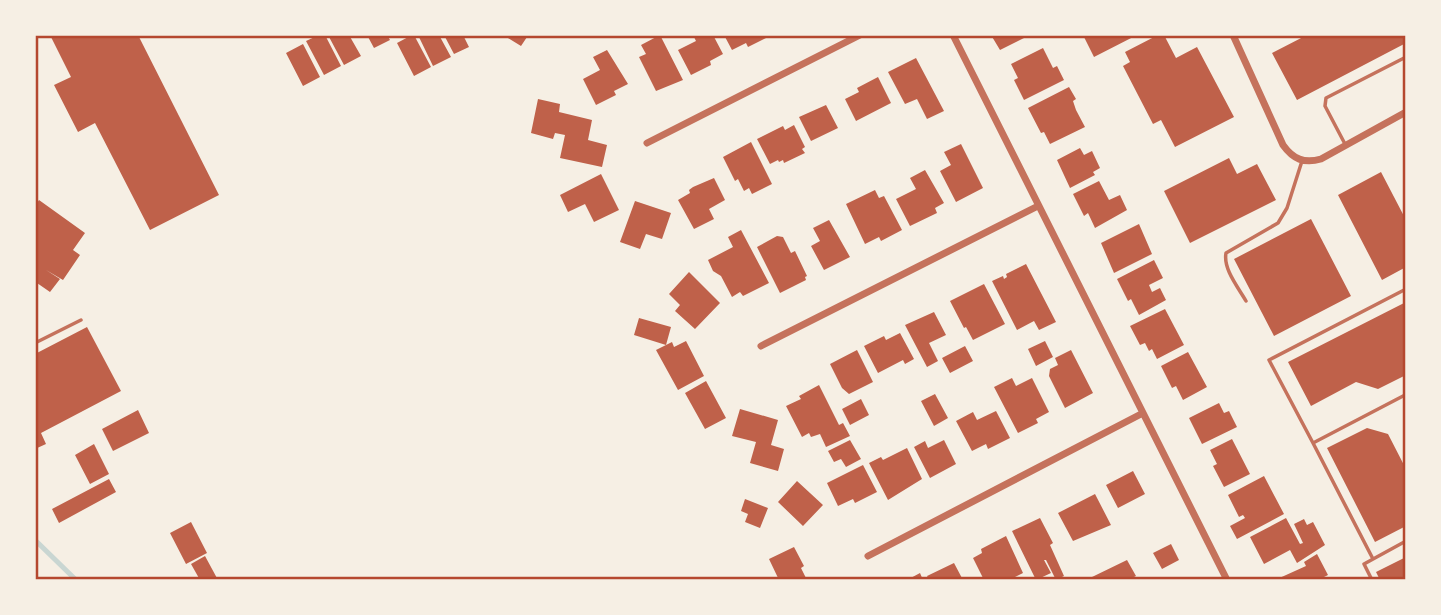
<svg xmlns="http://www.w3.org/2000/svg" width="1441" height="615" font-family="'Exo 2',sans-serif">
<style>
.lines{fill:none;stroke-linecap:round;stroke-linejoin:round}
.stream{stroke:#c9d6d2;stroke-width:5}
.building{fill:#bf614a}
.service{stroke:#c5725c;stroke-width:3.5}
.minor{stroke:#c5725c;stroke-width:7}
.neatline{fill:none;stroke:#b5482f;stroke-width:2.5}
</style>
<rect width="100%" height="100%" fill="#f6efe4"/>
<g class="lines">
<path class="stream" d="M35,540l41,40"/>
</g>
<path class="building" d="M50,35h88l81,160 -69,35 -55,-107 -17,9 -24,-47 17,-8z
M319,35h6l16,31 -17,9 -18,-34z
M328,35h21l12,21 -17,9z
M367,35h20l3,5 -16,8z
M412,35h2l17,32 -17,9 -17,-33z
M418,35h21l12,22 -18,9z
M444,35h19l6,12 -15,7z
M503,35h20l4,2 -6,9z
M660,35l23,45 -27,11 -17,-34 7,-3 -5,-9z
M693,35h20l10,19 -13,7 1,4 -20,10 -13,-25 18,-9z
M724,35h43l1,2 -20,10 -2,-4 -14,7z
M991,35h31l2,3 -24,12z
M1083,35h54l-43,22z
M1158,35h6l12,23 21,-11 37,70 -59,30 -14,-27 -8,4 -30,-58 7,-4 -5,-10z
M1307,35h99v8l-109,57 -25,-47z
M303,44l17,33 -17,9 -17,-33z
M1043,48l10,20 4,-2 7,14 -40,20 -10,-20 4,-2 -7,-14z
M607,50l21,34 -14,7 2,4 -20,10 -13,-26 17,-9 -7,-13z
M916,58l28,53 -17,8 -10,-20 -12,5 -17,-32z
M878,77l13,26 -35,18 -11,-22 14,-7 -2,-4z
M1069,87l7,12 -3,2 3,9 9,17 -35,17 -6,-12 -3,1 -13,-25z
M538,99l22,5 -1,8 33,8 -4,20 19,5 -5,22 -42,-9 5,-23 -10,-2 -2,6 -22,-6z
M826,105l12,23 -27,13 -12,-24z
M794,125l11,22 -3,2 3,4 -21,10 -1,-3 -4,2 -1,-2 -8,4 -13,-25 26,-13 2,4z
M751,142l21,42 -20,10 -3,-6 -5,3 -6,-12 -3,2 -12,-24z
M961,144l22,44 -27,14 -16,-31 11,-6 -7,-13z
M1080,148l4,7 8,-4 8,17 -7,4 2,3 -25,13 -13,-28z
M1229,158l8,16 20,-10 19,36 -86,43 -26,-52z
M925,170l19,33 -9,5 2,5 -27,13 -14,-27 20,-10 -6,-11z
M1381,172l25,48v47l-24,13 -44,-85z
M601,174l18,36 -25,12 -9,-18 -17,8 -8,-17z
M714,178l11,22 -16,9 5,10 -20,10 -16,-29 12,-7 -1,-3 4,-3z
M1099,181l10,19 11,-5 7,15 -32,18 -7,-15 -4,3 -11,-22z
M875,190l4,8 5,-2 18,34 -21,11 -2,-4 -14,7 -19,-40z
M39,200l46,33 -12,17 7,5 -17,25 -17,-10 14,9 -10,13 -13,-9 -2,3v-80z
M635,201l36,12 -9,26 -16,-5 -6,15 -20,-7z
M1311,219l40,77 -77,40 -40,-77z
M829,220l21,37 -26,13 -13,-24 9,-5 -7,-13z
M1139,224l13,30 -38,19 -13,-30z
M741,230l28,53 -26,13 -3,-4 -8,5 -11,-21 -8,-5 -5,-11 25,-13 -5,-10z
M777,236l6,1 8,16 4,-2 12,25 -2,1 1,3 -26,13 -23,-46z
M1154,260l9,18 -14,7 3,7 8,-4 6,12 -27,15 -8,-16 -3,2 -11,-22z
M1026,264l30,58 -17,8 -5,-9 -17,9 -25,-49 11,-5 1,3 3,-2 -1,-3z
M689,272l31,31 -25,26 -20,-18 5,-6 -11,-11z
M984,284l21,40 -32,16 -7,-13 -2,1 -14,-27z
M1406,302v73l-28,14 -22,-7 -45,24 -23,-44z
M1165,309l19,36 -27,14 -5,-10 -3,2 -4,-8 -5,2 -10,-19z
M934,312l12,23 -17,8 9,18 -11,6 -22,-42z
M639,318l32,9 -5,18 -32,-10z
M87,327l34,64 -80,42 5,11 -11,5v-95z
M900,333l14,26 -9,5 -2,-4 -25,13 -14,-27 20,-10 2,4z
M686,341l18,35 -26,14 -22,-40 16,-8 2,5z
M1045,341l8,16 -17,9 -8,-17z
M965,346l8,15 -23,12 -8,-15z
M857,350l16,32 -24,12 -7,-6 -12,-24z
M1071,350l22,43 -28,15 -16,-32 1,-7 8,-4 -3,-7z
M1188,352l19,35 -24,13 -7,-14 -4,2 -11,-22z
M1012,378l4,8 16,-8 17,34 -13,7 2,4 -20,10 -24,-46z
M706,381l20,37 -21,11 -20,-36z
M819,385l20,40 4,-2 7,13 -24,11 -6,-13 -9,3 -2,-4 -7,4 -16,-31 15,-7 -2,-3z
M935,394l13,24 -14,8 -13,-25z
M861,399l8,16 -19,10 -8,-16z
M1219,403l5,10 5,-2 8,16 -35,17 -13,-26z
M740,409l38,11 -7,25 13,4 -6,22 -28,-8 6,-21 -24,-6z
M138,410l11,23 -36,18 -11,-22z
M996,411l14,27 -22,11 -2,-5 -14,7 -16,-30 17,-9 4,8z
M1367,428l21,6 18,35v57l-31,16 -48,-94z
M1232,439l18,35 -26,13 -11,-21 4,-2 -7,-14z
M850,440l11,19 -15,8 -5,-8 -7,3 -6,-11z
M944,440l12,24 -26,14 -16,-31 11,-6 3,7z
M94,444l15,30 -19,10 -15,-29z
M907,448l15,31 -34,21 -19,-37 12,-6 2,3z
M863,465l14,27 -22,11 -2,-4 -15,7 -11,-23z
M1133,471l12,23 -27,14 -12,-23z
M1264,476l20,38 -47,25 -7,-13 15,-8 -2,-3 -4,2 -11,-22z
M109,479l7,13 -57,31 -7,-14z
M797,481l26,24 -20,21 -25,-24z
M1095,494l16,31 -38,16 -15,-28z
M745,499l23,9 -8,20 -15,-6 3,-8 -7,-3z
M1040,518l13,25 -3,2 14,31 -8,4 -10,-20h-2l7,13 -15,7 -24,-49z
M1286,518l14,26 3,-1 -9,-19 10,-5 3,6 6,-3 12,23 -28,18 -7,-13 -26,14 -14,-27z
M191,522l16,31 -21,11 -16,-31z
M1006,536l17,37 -14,7h-25l-11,-22 9,-5 -1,-4z
M1171,544l8,16 -17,9 -9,-16z
M794,547l10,19 -3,2 6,12h-28l-10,-21z
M1317,554l11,21 -10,5h-43l31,-14 -2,-4z
M205,556l13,24h-18l-9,-16z
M1406,557v23h-26l-4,-8z
M1127,560l9,16 -8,4h-35l-1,-3z
M954,563l9,17h-34l-2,-4z
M920,573l3,7h-16z"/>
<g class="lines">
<path class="service" d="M1345,144l-20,-38 1,-8 80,-41
M1246,301c-8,-14 -23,-32 -20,-48l52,-30 9,-15 15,-47
M35,343l46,-23
M1313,443l-44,-83 137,-71
M1373,559l-60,-116 92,-48 1,3
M1372,580l-8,-16 42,-23"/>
<path class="minor" d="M953,35l274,545
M1233,35l50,110c10,14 21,19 38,14l85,-47
M647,143l213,-108
M761,346l277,-140
M868,556l275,-143"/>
</g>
<rect width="1441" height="615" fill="none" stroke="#f6efe4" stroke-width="74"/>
<rect x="37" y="37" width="1367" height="541" class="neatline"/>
</svg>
